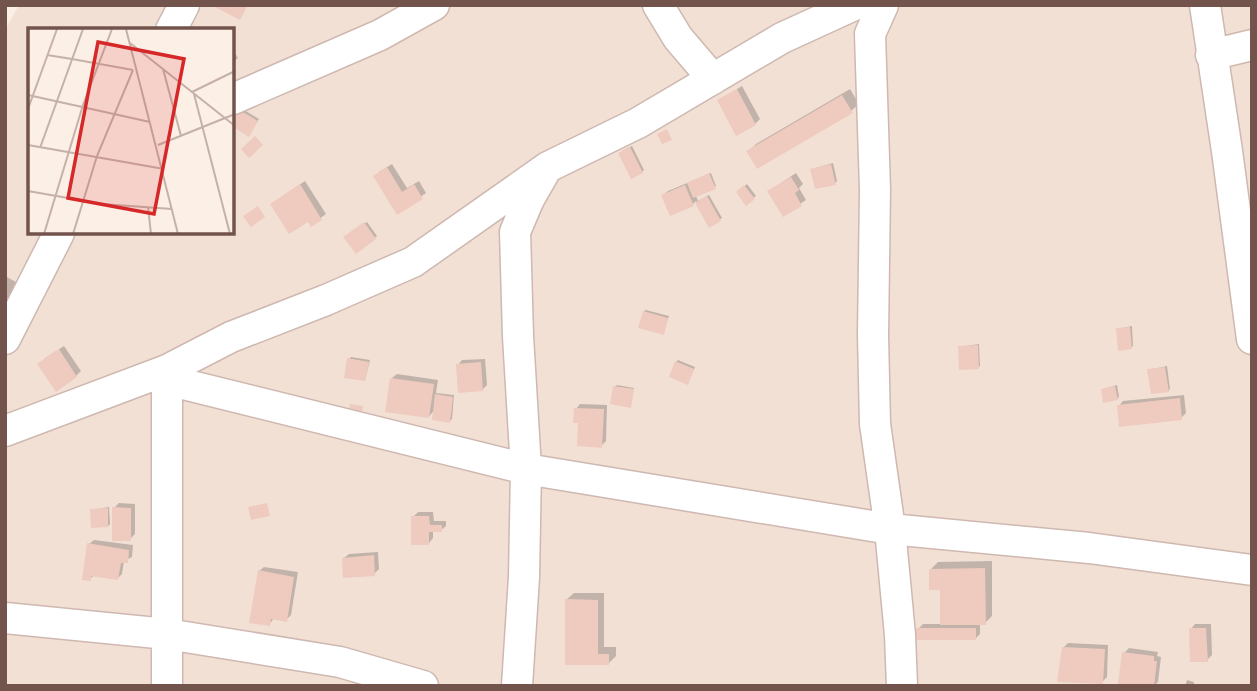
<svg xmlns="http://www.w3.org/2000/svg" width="1257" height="691" font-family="'Fira Sans',sans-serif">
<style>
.residential{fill:#f2e0d5;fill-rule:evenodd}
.shadow{fill:#0003}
.building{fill:#efcabf}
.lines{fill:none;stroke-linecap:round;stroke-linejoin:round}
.minor-casing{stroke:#ceb8b0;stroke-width:33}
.minor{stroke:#fff;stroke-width:30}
.inset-road{fill:none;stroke:#c5b1a8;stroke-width:2}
.view{fill:#d62828;fill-opacity:0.15;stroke:#d62828;stroke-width:3.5}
.inset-edge{fill:none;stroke:#73544c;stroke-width:3.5}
</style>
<rect width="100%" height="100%" fill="#fbefe6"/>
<path class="residential" d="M19,5h1233v681h-1247v-656zM30,30h203v203h-203z"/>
<path class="shadow" d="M233,50l5,8 -5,4z
M742,86l18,33 -5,5 -36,-24z
M850,89l9,15 -8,7 -102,40 7,-7z
M239,107l20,12 -10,16 -16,-10v-8z
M632,146l12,24 -2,2 -20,-21z
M833,163l4,18 -2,2 -23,-14z
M392,164l15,24 12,-7 7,12 -29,20 -18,-41z
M711,173l5,13 -20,10 2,5 11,-6 13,23 -13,8 -13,-25 -3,3 -30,-9 5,-4z
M796,173l7,11 -4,4 7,12 -23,15 -14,-24z
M305,181l21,33 -15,11 -3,-5 -31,-20z
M747,184l9,12 -9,7 -9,-11z
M367,222l10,14 -21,15 -8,-15z
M5,276l11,6 -11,22z
M646,310l23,6 -6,17 -19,-22z
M1132,326l1,20 -2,2 -13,-19z
M979,344l1,22 -2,2 -19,-21z
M64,346l17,25 -5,5 -32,-17z
M351,357l19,3 -5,20 -16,-21z
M485,359l2,26 -5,5 -24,-25 4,-5z
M678,360l17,7 -7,16 -12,-21z
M1167,366l3,23 -2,2 -19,-21z
M397,374l41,6 -2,13 18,2 -2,24 -2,2 -15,-11 -6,6 -37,-38z
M617,385l17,3 -4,18 -15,-19z
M1117,385l2,12 -2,2 -14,-10z
M1184,395l2,18 -5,5 -62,-12 4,-5z
M580,404l27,1 -1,36 -5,5 -22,-24 -3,-13z
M119,503l16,1v30l-5,5 -16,-31z
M109,507l1,17 -2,2 -16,-16z
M418,512h15l1,9h12v5l-5,4h-8v8l-4,5 -16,-26z
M94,540l39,5 -1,12 -8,4 -2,13 -4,4 -24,-3 -4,4 -1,-35z
M378,552l1,17 -5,5 -30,-16 5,-4z
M992,561v55l-7,7h-5v11l-5,5 -57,-10 5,-5h19v-36l-11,-19 7,-7z
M264,567l34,5 -7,43 -5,5 -12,-2 -5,7 -10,-54z
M574,593h30v54h12v9l-8,8h-42v-64z
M1195,624h16l1,31 -5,5 -16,-31z
M1068,643l40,2 -1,32 -5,5 -39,-34z
M1129,648l29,4 -1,4 4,1 -3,25 -4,4 -34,-3 4,-30z
M1187,680l7,2v4h-9z"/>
<path class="building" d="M211,5h37l-8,15z
M737,89l19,36 -20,11 -19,-36z
M842,95l11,18 -96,56 -11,-18z
M236,108l22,13 -9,16 -16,-10v-14z
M667,129l5,11 -10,4 -5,-10z
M255,136l8,9 -14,13 -8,-9z
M630,147l13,26 -12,6 -13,-26z
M831,164l5,21 -21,4 -5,-20z
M387,167l15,25 12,-8 9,15 -26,16 -24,-39z
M709,173l7,16 -23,9 -6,-15z
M791,177l8,13 -4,3 7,13 -19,11 -16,-26z
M300,184l22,36 -11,7 -3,-5 -19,12 -19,-30z
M685,185l9,21 -24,10 -9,-21z
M744,185l11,14 -9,7 -10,-14z
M707,196l14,25 -12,7 -14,-25z
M258,206l7,11 -14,10 -8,-11z
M364,222l12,17 -20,15 -13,-17z
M643,311l25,7 -4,17 -26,-7z
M1130,327l2,22 -14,2 -2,-23z
M978,345l1,24 -20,1 -1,-24z
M59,349l18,28 -21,15 -19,-28z
M347,358l22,4 -4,19 -21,-3z
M675,361l19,8 -6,16 -19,-8z
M481,362l2,29 -25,2 -2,-29z
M1165,367l4,25 -18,2 -4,-25z
M390,378l44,6 -5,34 -44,-6z
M613,386l21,3 -3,19 -21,-4z
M1115,386l3,14 -15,3 -2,-14z
M435,394l18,3 -3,26 -18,-3z
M1180,398l2,22 -63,7 -2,-22z
M350,404l13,2 -2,12 -13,-2z
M574,408l30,1 -2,39 -25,-2 1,-23h-5z
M267,503l3,13 -19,4 -3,-13z
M112,507l19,1v33h-19z
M108,508v19l-17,1 -1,-19z
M411,516h18l1,9h12v7h-13v13h-18z
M87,543l42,7 -1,13h-7l-3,17 -27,-4v5l-9,-1z
M374,555l1,21 -32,2 -1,-20z
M985,568l1,57h-46v-35h-11v-21z
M258,570l36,7 -7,45 -16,-3 -1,7 -21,-3z
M565,599l33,1v54h11v11h-44z
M916,628h60v12h-60z
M1189,628h17l2,34h-18z
M1062,647l43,2 -2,35 -46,-2z
M1122,652l32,4v5h3l-3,25 -36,-2z"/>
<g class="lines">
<defs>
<path id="minor" d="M658,5l20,33 35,41
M883,5l-13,29 5,156 -2,145 2,89 15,105 10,106 2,51
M1205,5l22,146 25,188
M171,30l13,-25
M1211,55l41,-10
M233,99l147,-64 54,-30
M5,339l54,-106
M167,370v316
M167,380l359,89 364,60 199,19 163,22
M5,431l162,-61 64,-33 95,-37 87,-38 135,-95 90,-44 144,-85 72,-33
M5,618l162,16 173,28 83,24
M517,686l7,-109 2,-108 -8,-133 -3,-104 14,-33 15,-26"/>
</defs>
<use href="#minor" class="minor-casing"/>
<use href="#minor" class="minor"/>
</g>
<g transform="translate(28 28)">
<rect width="206" height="206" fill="#fbefe6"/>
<path class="inset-road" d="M98,1l52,205M102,15l105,83M19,27l25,4M44,31l61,11M135,41l18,67M164,64l43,-21M166,66l36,140M0,67l122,27M0,81l29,-80M0,117l136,24M130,117l77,-31M12,120l43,-119M0,163l74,13 70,5M120,179l3,27M16,206l39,-129 29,-76M45,206l24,-78 36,-86"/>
<path class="view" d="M70,14l86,17 -30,155 -86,-16z"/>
<rect width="206" height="206" class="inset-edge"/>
</g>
<rect width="1257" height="691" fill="none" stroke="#73544c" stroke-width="14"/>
</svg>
